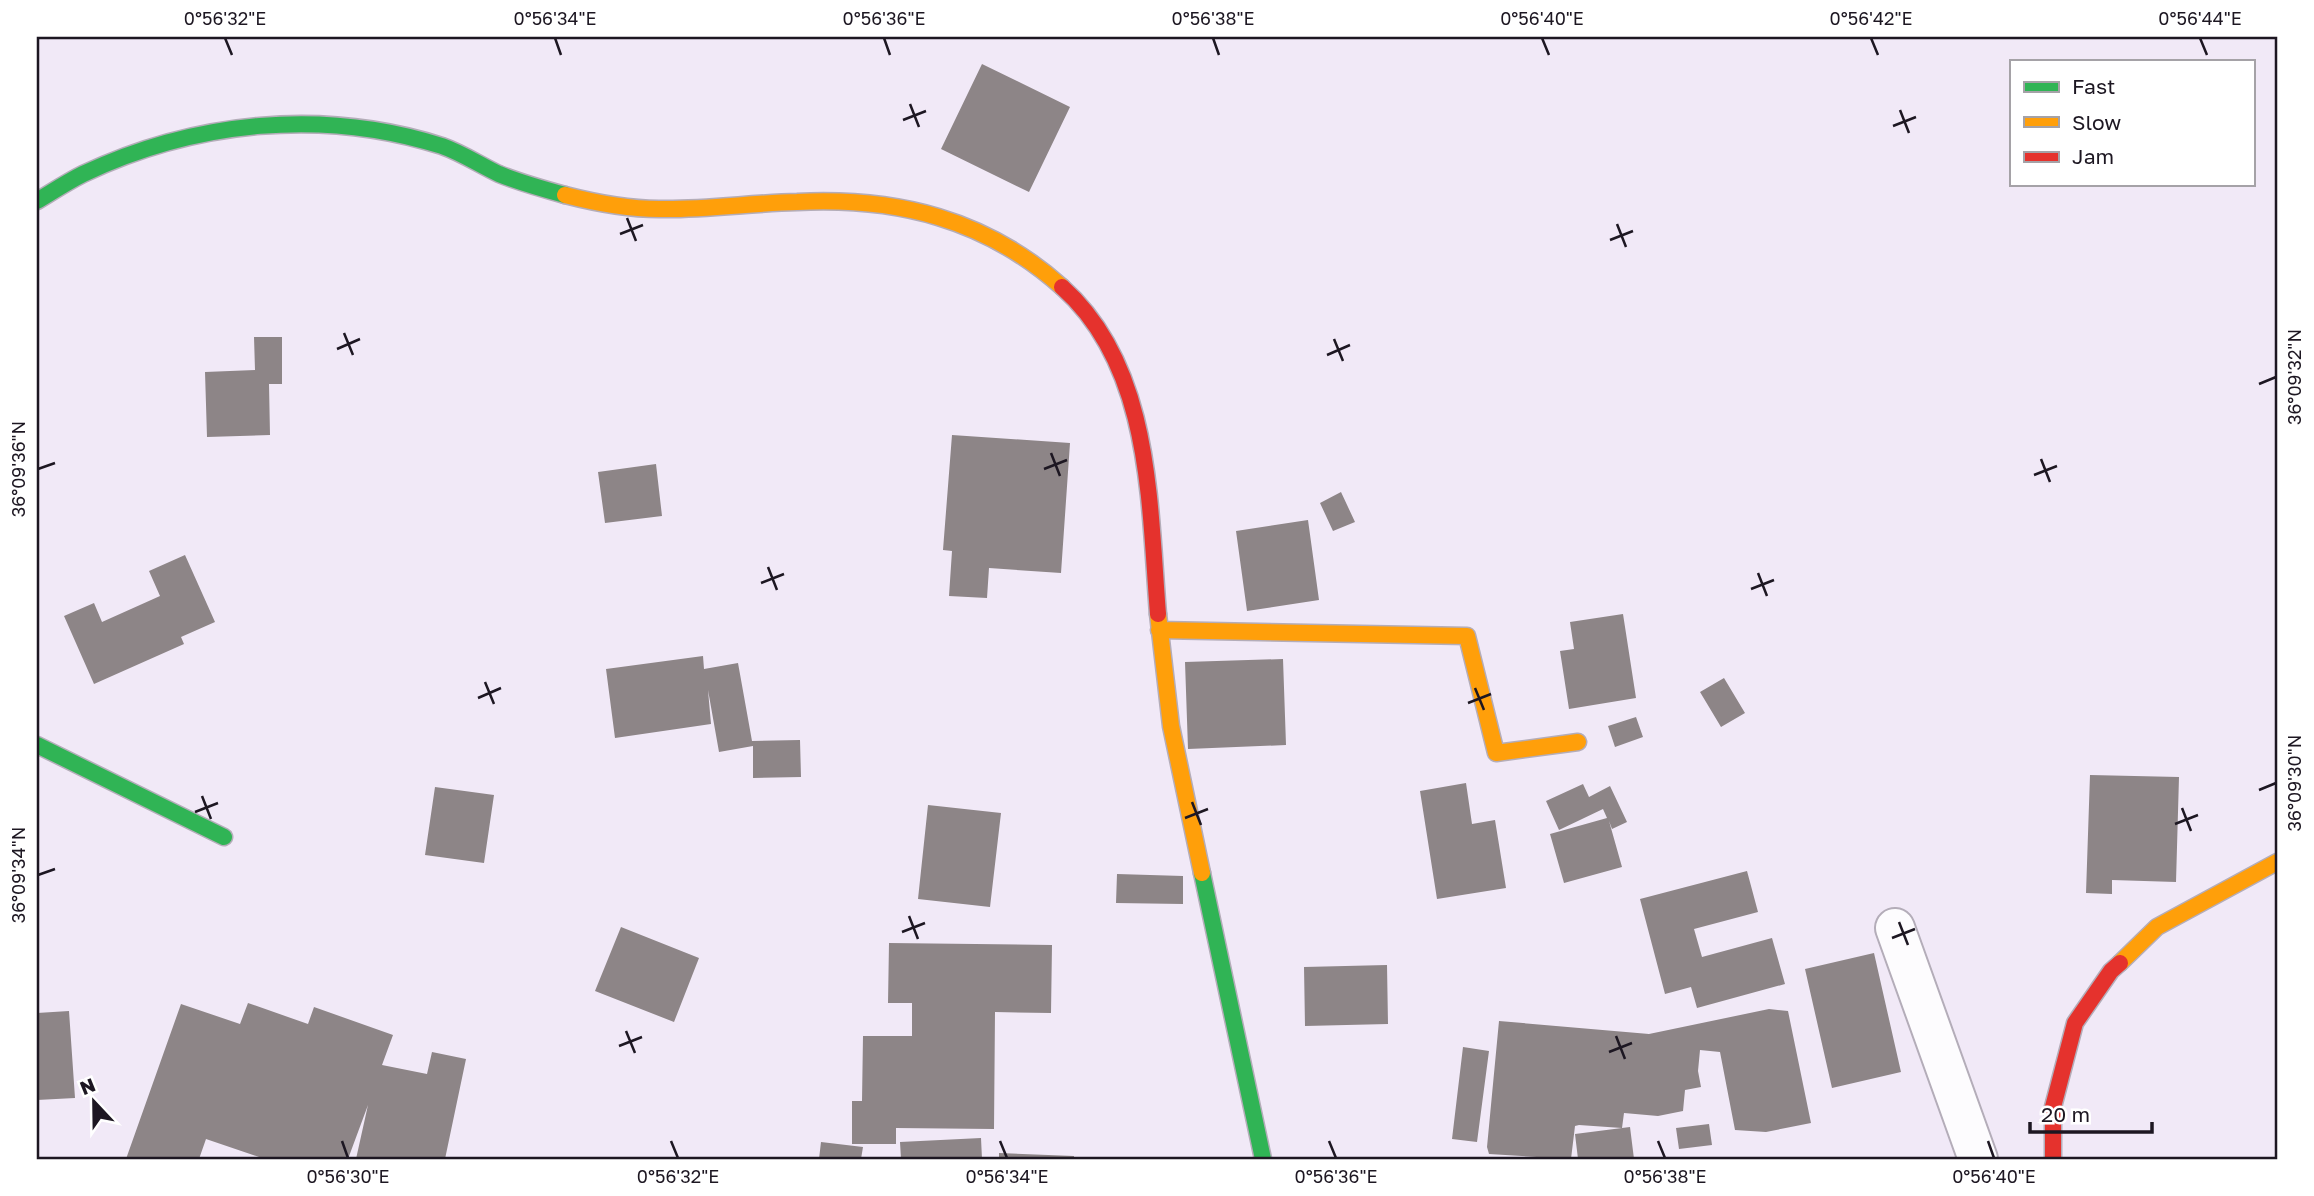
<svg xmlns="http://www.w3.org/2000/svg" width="2314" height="1196" font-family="'Golos Text',sans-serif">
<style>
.building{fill:#8d8587}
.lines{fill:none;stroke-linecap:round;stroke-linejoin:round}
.street-casing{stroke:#b4adb9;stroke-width:42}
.fast-casing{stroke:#b4adb9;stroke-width:19}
.slow-casing{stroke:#b4adb9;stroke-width:19}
.jam-casing{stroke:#b4adb9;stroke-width:19}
.street{stroke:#fdfcfe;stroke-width:38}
.fast{stroke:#30b455;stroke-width:16}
.slow{stroke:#ff9f0a;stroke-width:16}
.jam{stroke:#e5322d;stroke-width:16}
.ticks{fill:none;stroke:#1d1722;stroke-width:2.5}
.neatline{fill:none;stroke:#1d1722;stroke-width:2.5}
.ticks-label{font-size:18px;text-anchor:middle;fill:#1d1722}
</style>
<rect width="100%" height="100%" fill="#f1e9f7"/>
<path class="building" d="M982,64l88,43 -41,85 -88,-43z
M254,337h28v47h-13l1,51 -63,2 -2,-65 50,-2z
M952,435l118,8 -9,130 -72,-5 -2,30 -38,-2 3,-45 -9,-1z
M656,464l6,52 -57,7 -7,-51z
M1341,492l14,30 -22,9 -13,-28z
M1308,520l11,80 -72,11 -11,-80z
M185,555l30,67 -34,15 3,7 -90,40 -30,-68 30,-13 8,19 58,-26 -11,-25z
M1623,614l13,84 -67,11 -9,-58 14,-2 -4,-27z
M703,656l1,13 34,-6 14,78 48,-1 1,37 -48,1v-32l-34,6 -11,-62 3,34 -96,14 -9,-69z
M1283,659l3,86 -98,4 -3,-87z
M1724,678l21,35 -24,14 -21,-35z
M1636,717l7,20 -28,10 -7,-21z
M2090,775l89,2 -3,105 -64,-2v14l-26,-1z
M1466,783l6,41 23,-4 11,68 -69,11 -17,-108z
M1583,784l6,13 21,-11 17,36 -15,7 -3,-8 13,46 -58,16 -14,-49 57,-16 -4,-9 -44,21 -13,-29z
M435,787l59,8 -10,68 -59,-8z
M928,805l73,8 -11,94 -72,-8z
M1747,871l11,41 -64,17 8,28 70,-19 13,46 -88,24 -6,-21 -26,7 -25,-95z
M1117,874l66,2v28l-67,-1z
M621,927l78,31 -25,64 -79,-31z
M889,943l163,2 -1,68 -56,-1 -1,117 -98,-1v16h-44v-43h10l1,-65h49v-33h-24z
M1874,953l27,119 -69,16 -27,-119z
M1387,965l1,59 -83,2 -1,-59z
M248,1003l60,21 6,-17 79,28 -11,30 45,9 5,-22 34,7 -21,100h-89l12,-54 -20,54h-83l-59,-20 -7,20h-73l55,-155 59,20z
M1769,1009l19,2 23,112 -45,9 -31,-2 -15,-78 -20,-2 -2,21 3,16 -16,3 -2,21 -25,5 -34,-3 -2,15 8,-1 4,32h-56l-3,-25 47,-6 -43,-3 -4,1 -4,33 -82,-5 -2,-7 12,-126 150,13z
M69,1011l6,87 -38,2v-87z
M1463,1047l26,4 -12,91 -25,-3z
M1709,1124l3,21 -33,4 -3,-21z
M981,1138l1,21h-81l-1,-17z
M821,1142l42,5 -2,12h-42z
M999,1153l75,3v3h-75z"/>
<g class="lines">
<defs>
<path id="street" d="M1895,928l83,231"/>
<path id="fast" d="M37,201c15,-9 30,-19 46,-27 112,-53 240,-66 359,-28 20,7 38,19 57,28 22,9 44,15 66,21
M37,745l187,92
M1202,873l61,286"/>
<path id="slow" d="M565,195c31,8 63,14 94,14 47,1 92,-6 138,-7 100,-5 189,17 265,85
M1158,614l13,112 31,147
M1159,630l308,6 29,117 82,-11
M2120,963l37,-36 120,-65"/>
<path id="jam" d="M1062,287c90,80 87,216 96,327
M2053,1159v-52l22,-84 36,-52 9,-8"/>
</defs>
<use href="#street" class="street-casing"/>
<use href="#fast" class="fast-casing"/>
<use href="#slow" class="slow-casing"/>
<use href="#jam" class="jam-casing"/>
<use href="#street" class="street"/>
<use href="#fast" class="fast"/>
<use href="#slow" class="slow"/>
<use href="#jam" class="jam"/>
</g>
<path class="ticks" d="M225,38l7,17M555,38l6,17M884,38l6,17M1213,38l6,17M1542,38l7,17M1871,38l7,17M2200,38l7,17M910,104l9,23M1900,110l9,23M903,120l23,-9M1893,126l23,-9M627,218l9,23M1617,224l9,23M620,234l23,-9M1610,240l23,-9M344,333l9,22M1334,339l9,22M337,349l23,-10M1327,355l23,-10M2259,384l17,-7M1051,453l9,23M2041,459l9,23M38,469l17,-6M1044,469l23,-9M2034,475l23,-9M768,567l9,23M1758,573l9,23M761,583l23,-9M1751,589l23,-9M485,682l9,22M1475,688l9,22M478,698l23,-10M1468,703l23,-9M2259,790l17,-7M202,796l9,23M1192,802l9,23M2182,808l9,23M195,812l23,-9M1185,818l23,-9M2175,824l23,-9M38,875l17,-6M909,916l9,23M1899,922l9,23M902,932l23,-9M1892,938l23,-9M626,1031l9,22M1616,1036l9,23M619,1046l23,-9M1609,1052l23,-9M342,1141l6,17M671,1141l7,17M1000,1141l7,17M1329,1141l7,17M1658,1141l7,17M1988,1141l6,17"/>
<rect width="2314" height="1196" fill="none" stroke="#ffffff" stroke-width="77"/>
<rect x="2010" y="60" width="245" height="126" fill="#ffffff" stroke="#a5a2a7" stroke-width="2"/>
<rect x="2024" y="82" width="35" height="10" fill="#30b455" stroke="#a5a2a7" stroke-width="2"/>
<text x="2072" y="94" font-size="21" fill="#1d1722">Fast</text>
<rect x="2024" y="117" width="35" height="10" fill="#ff9f0a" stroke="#a5a2a7" stroke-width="2"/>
<text x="2072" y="130" font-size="21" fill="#1d1722">Slow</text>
<rect x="2024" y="152" width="35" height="10" fill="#e5322d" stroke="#a5a2a7" stroke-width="2"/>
<text x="2072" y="164" font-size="21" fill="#1d1722">Jam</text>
<g transform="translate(94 1102) rotate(338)" stroke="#ffffff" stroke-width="5" paint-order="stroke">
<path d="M0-5L12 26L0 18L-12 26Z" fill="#1d1722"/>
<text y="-10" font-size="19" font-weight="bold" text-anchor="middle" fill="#1d1722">N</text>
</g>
<path d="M2030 1122v10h122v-10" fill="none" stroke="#1d1722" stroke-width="3.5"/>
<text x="2041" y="1122" font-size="21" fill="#1d1722" stroke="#ffffff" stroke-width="5" paint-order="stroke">20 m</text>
<rect x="38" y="38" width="2238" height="1120" class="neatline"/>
<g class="ticks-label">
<text x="225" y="25">0°56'32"E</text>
<text x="555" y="25">0°56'34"E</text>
<text x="884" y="25">0°56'36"E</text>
<text x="1213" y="25">0°56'38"E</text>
<text x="1542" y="25">0°56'40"E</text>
<text x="1871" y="25">0°56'42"E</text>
<text x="2200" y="25">0°56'44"E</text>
<text transform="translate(2295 377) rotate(-90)" y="6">36°09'32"N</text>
<text transform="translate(19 469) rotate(-90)" y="6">36°09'36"N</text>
<text transform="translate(2295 783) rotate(-90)" y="6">36°09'30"N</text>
<text transform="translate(19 875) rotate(-90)" y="6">36°09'34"N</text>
<text x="348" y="1183">0°56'30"E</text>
<text x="678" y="1183">0°56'32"E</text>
<text x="1007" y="1183">0°56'34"E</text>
<text x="1336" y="1183">0°56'36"E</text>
<text x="1665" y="1183">0°56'38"E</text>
<text x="1994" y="1183">0°56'40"E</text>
</g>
</svg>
